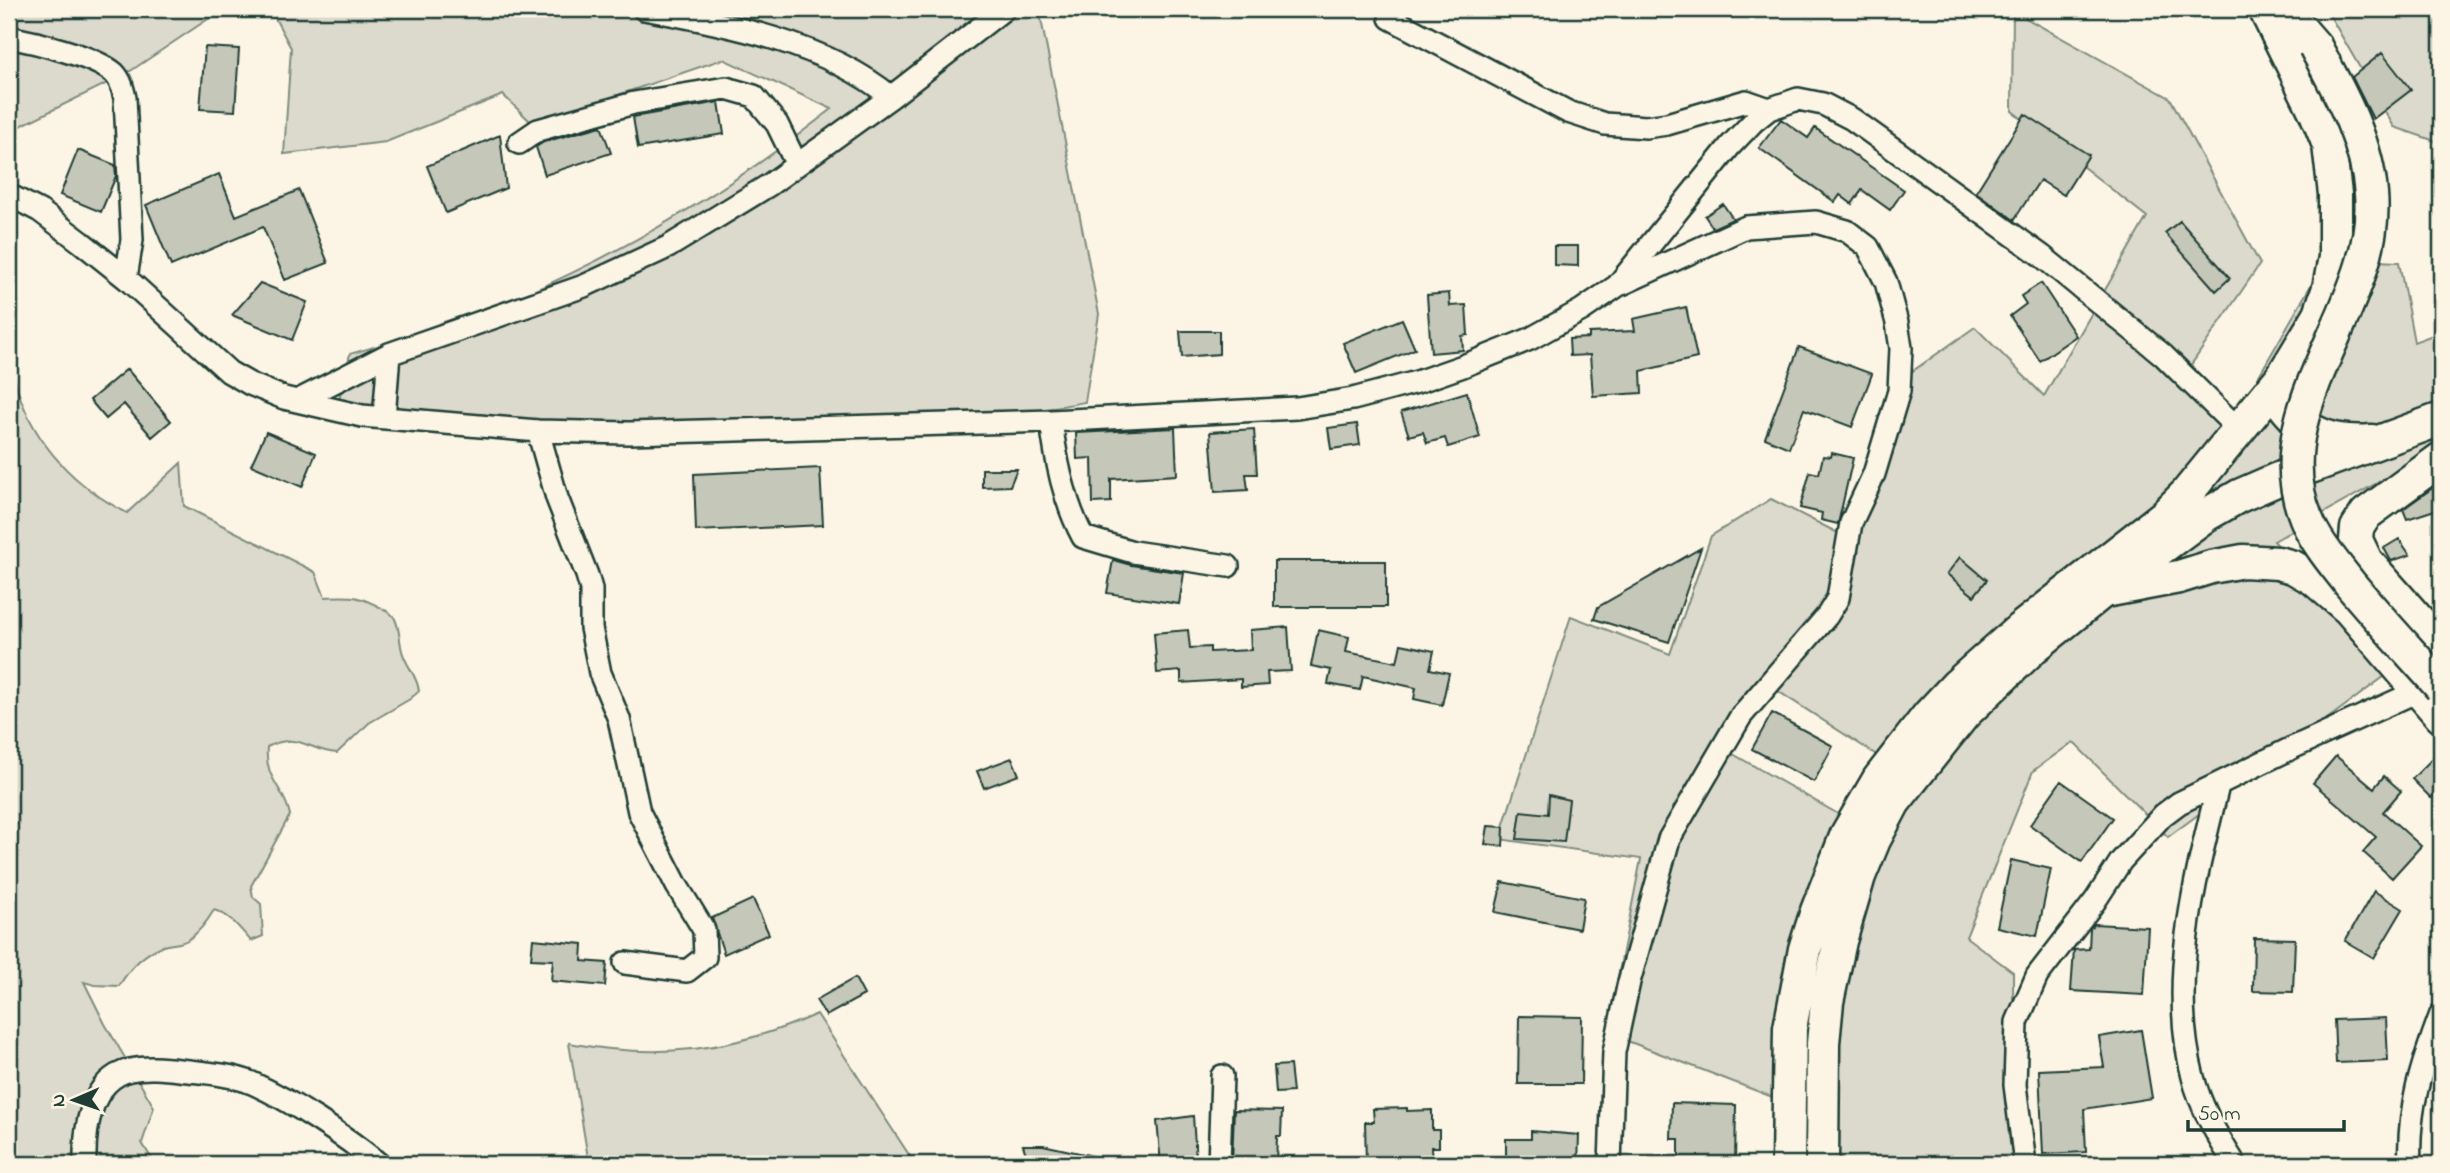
<svg xmlns="http://www.w3.org/2000/svg" width="2450" height="1173" font-family="'Indie Flower',sans-serif">
<style>
.green{fill:#dcdacc;stroke:#7e8c80;stroke-width:2;fill-rule:evenodd}
.building{fill:#c5c7b9;stroke:#1f3d34;stroke-width:2}
.lines{fill:none;stroke-linecap:round;stroke-linejoin:round}
.minor-casing{stroke:#1f3d34;stroke-width:26}
.highway-casing{stroke:#1f3d34;stroke-width:37}
.minor{stroke:#fcf5e5;stroke-width:21}
.highway{stroke:#fcf5e5;stroke-width:32}
.highway-bridge-casing{stroke:#1f3d34;stroke-width:37;stroke-linecap:butt}
.highway-bridge{stroke:#fcf5e5;stroke-width:32}
</style>
<rect width="100%" height="100%" fill="#fcf5e5"/>
<filter id="ink" filterUnits="userSpaceOnUse"><feTurbulence type="fractalNoise" baseFrequency=".0143" numOctaves="2"/><feDisplacementMap in="SourceGraphic" scale="14" xChannelSelector="R" yChannelSelector="G"/><feConvolveMatrix kernelMatrix="1 2 1 2 8 2 1 2 1" color-interpolation-filters="sRGB"/></filter>
<g filter="url(#ink)">
<path class="green" d="M9,9h214l-97,65 -114,56 -3,11z
M270,9h351l25,3 3,-3h390l60,305 -14,88 -131,23 -88,-9 -351,9 -180,-9 15,-62c58,-17 116,-34 172,-58 112,-49 214,-111 310,-187l-109,-50 -190,65 -30,-29 -117,47 -102,12 7,-106z
M2266,9h175v134l-47,-16 -68,-118 -52,11z
M2013,11l157,87 90,166 -69,101 43,54 92,-160 73,3 15,80 27,-10v115l-167,94 115,132 -221,164 -95,-95 -40,29 -67,166 47,35 1,192h-233l-6,-66 -168,-65 34,-174 -142,-20 72,-223 99,38 41,-118 60,-37 75,38 57,-159 72,-51 69,69 103,-179 -135,-106zM1767,684l125,81 -38,58 -128,-73z
M9,343c3,16 4,32 9,48 18,55 58,96 109,122l54,-50 3,43 131,66 10,25c28,-1 33,-2 58,12 5,3 9,4 12,10 5,11 4,20 7,32 4,15 15,24 17,40l-9,8 -41,24 -32,30c-29,-2 -37,-22 -70,-6 -3,33 18,41 23,68l-39,71 2,11 8,7 2,32 -12,5c-12,-13 -19,-25 -37,-31 -6,10 -16,23 -25,29 -8,6 -17,4 -26,7 -19,7 -34,23 -44,40l-24,-1 -11,-3 21,42 49,83 -12,36 13,21h-146z
M817,1014l98,150h-326l-20,-121c90,17 164,8 248,-29z"/>
<path class="building" d="M205,47l34,2 -4,62 -35,-2z
M2382,53l29,37 -38,29 -21,-42z
M719,102l5,32 -86,14 -5,-31z
M2025,114l64,41 -25,40 -24,-15 -26,40 -38,-28z
M1781,119l27,19 7,-10 89,62 -14,20 -28,-20 -10,14 -12,-9 -5,7 -76,-54z
M601,126l10,27 -66,22 -9,-28 8,-5z
M500,135l6,53 -60,25 -19,-47z
M78,150l37,15 1,11 -15,36 -41,-17z
M219,174l17,42 63,-26 29,73 -43,17 -22,-53 -92,39 -25,-61z
M1723,204l10,15 -20,9 -8,-12z
M2180,221l50,57 -14,13 -51,-58z
M1554,246h24v20l-24,-1z
M260,283l47,19 -15,38 -60,-25z
M2041,283l35,53 -36,25 -30,-45 16,-12 -5,-8z
M1449,293l1,13 16,-1 2,30 -6,1 1,14 -32,3 -4,-58z
M1686,307l11,51 -56,13 1,22 -49,3 -3,-41 -20,1 -1,-17 20,-1v-5l46,-2 -2,-12z
M1402,319l13,30 -59,24 -13,-30z
M1180,331h39v23l-37,3z
M1799,347l73,27 -20,53 -48,-18 -15,39 -24,-10z
M127,369l44,52 -19,16 -28,-33 -18,15 -16,-19z
M1467,392l13,45 -32,10 -3,-9 -18,5 -4,-11 -14,4 -8,-24z
M1357,424l3,21 -29,4 -3,-21z
M1175,428l2,47 -66,4v23l-18,1 -1,-45 -15,1 -1,-26z
M1254,429l3,45h-11l2,16 -33,2 -5,-60z
M266,432l50,21 -14,34 -51,-22z
M1832,453l21,5 -15,66 -17,-4 1,-7 -22,-5 10,-36 9,2 4,-18 8,1z
M820,468l3,57 -127,6 -2,-57z
M982,469h35l-7,17 -28,1z
M2441,482v26l-34,11 -4,-10z
M2399,539l11,16 -19,6 -7,-13z
M1701,548l-32,94 -75,-23 4,-12z
M1960,557l27,23 -13,16 -27,-22z
M1113,560l18,5 53,8 -5,31 -72,-11z
M1274,561h112v46h-112z
M1288,627l3,44 -24,1 1,13 -27,2v-8l-60,4v-12l-24,2 -3,-40 34,-3 2,18 20,-1v5l41,-2 -1,-20z
M1318,630l31,7 -3,15 51,10 4,-18 33,7 -4,18 19,4 -7,32 -28,-6 2,-11 -53,-12 -3,14 -32,-6 3,-14 -20,-4z
M1772,713l61,33 -19,36 -62,-33z
M2441,750v38l-10,10 -19,-19z
M2336,756l38,32 10,-12 17,15 -18,21 38,34 -29,32 -29,-26 13,-15 -63,-54z
M1012,758l7,17 -35,13 -7,-17z
M2061,781l52,37 -31,44 -52,-37z
M1549,795l20,5 -5,42 -47,-3 4,-28 27,3z
M1488,826l16,1 -1,19 -18,-2z
M2011,860l40,9 -14,67 -40,-9z
M1502,882l82,16 -5,31 -84,-17z
M2374,891l29,18 -29,49 -29,-17z
M753,899l16,35 -45,20 -12,-36z
M2094,924l54,3 -4,68 -73,-4 3,-41 15,-1 1,-21z
M2254,938l41,1 -2,53 -40,-1z
M533,939l50,5 -1,17 25,2 -2,23 -54,-5 2,-21 -22,-1z
M855,978l9,17 -38,21 -10,-16z
M1519,1016l63,1 -1,67h-63z
M2386,1018l2,43 -52,2 -2,-43z
M2141,1030l11,68 -68,11 2,43 -43,2 -4,-84 65,-3 -5,-30z
M1290,1065l3,27 -17,1 -2,-27z
M1672,1103l64,2 -1,59h-56v-25h-8z
M1407,1108v3l25,-1v20h7v17h-8l1,15 -66,2 -1,-42h9l-1,-13z
M1234,1110l48,1 -1,25h-4l-1,28h-44z
M1193,1116l3,44 -35,4 -4,-43z
M1531,1131l48,4 -1,29h-72v-25h25z
M1023,1145h20l55,12 -1,7h-68z"/>
<g class="lines">
<defs>
<path id="minor" d="M644,9c82,15 182,34 247,88
M1390,18l178,94 37,12 41,3 21,-3 79,-23 23,8
M9,37c26,5 85,19 105,36 7,7 9,16 11,25l7,142 -6,38
M519,143l19,-13 96,-27 92,-15 28,8 23,28 19,39
M9,195l31,16 41,31 45,36 103,94 21,12 34,14 78,18 176,15 91,2 422,-12 246,-13 56,-9 64,-17 46,-16 67,-27 52,-29 35,-24 113,-140 24,-25 15,-12 29,-10 25,5 29,15 190,137 121,99 75,74
M297,401l92,-47 195,-68 84,-39 101,-62 122,-88 113,-88
M384,418l5,-64
M1051,421c5,40 13,81 32,116l50,15 95,14
M538,431l19,67 30,77 4,14v39l9,45 19,46 20,93 38,74 27,44 1,27 -18,14 -62,-8
M2218,786c-23,93 -50,196 -25,291 8,31 25,61 42,87
M85,1164c-1,-34 5,-84 45,-94 19,-4 39,-1 59,1 20,2 44,4 63,12 40,18 93,53 127,81
M1219,1164l3,-88
M1610,1164l4,-112 15,-70 40,-143 72,-123 86,-100 11,-18 13,-75 23,-49 25,-83 2,-43 -4,-25 -11,-41 -18,-35 -21,-16 -31,-9 -70,5 -124,57
M2025,1164l-10,-79 2,-63 20,-46 58,-75 26,-40 42,-46 16,-12 113,-55 126,-57
M2410,1164c-3,-54 12,-100 31,-150"/>
<path id="highway" d="M2283,9l32,37
M2273,388c22,41 53,57 99,53
M2441,459l-75,55 -9,14 -1,12 10,21 75,85
M2110,590l69,-13 32,-10 32,-6 35,2 15,4 21,12 35,30 92,107
M1788,1164l2,-136 15,-79 12,-38 30,-77 32,-55 49,-63 29,-31 63,-56 144,-113 23,-23 95,-116 38,-63 9,-26 6,-31v-63l-6,-49 -13,-32 -51,-104
M1822,1164l1,-121 4,-41 13,-61 19,-65 15,-36 20,-38 70,-88 70,-67 68,-55 104,-77 33,-19 39,-17 163,-60"/>
</defs>
<use href="#minor" class="minor-casing"/>
<use href="#highway" class="highway-casing"/>
<use href="#minor" class="minor"/>
<use href="#highway" class="highway"/>
<defs>
<path id="highway-bridge" d="M2315,46c25,47 52,94 56,148 10,111 -111,213 -65,324 10,25 28,45 44,66 29,35 61,69 91,103"/>
</defs>
<use href="#highway-bridge" class="highway-bridge-casing"/>
<use href="#highway-bridge" class="highway-bridge"/>
</g>
</g>
<rect width="2450" height="1173" fill="none" stroke="#fcf5e5" stroke-width="35"/>
<rect x="18" y="18" width="2415" height="1138" fill="none" stroke="#1f3d34" stroke-width="2.5" filter="url(#ink)"/>
<g transform="translate(74 1100) rotate(268)" stroke="#fcf5e5" stroke-width="5" paint-order="stroke">
<path d="M0-5L12 26L0 18L-12 26Z" fill="#1f3d34"/>
<text y="-10" font-size="19" font-weight="bold" text-anchor="middle" fill="#1f3d34">N</text>
</g>
<path d="M2188 1120v10h156v-10" fill="none" stroke="#1f3d34" stroke-width="3.5"/>
<text x="2198" y="1120" font-size="21" fill="#1f3d34" stroke="#fcf5e5" stroke-width="5" paint-order="stroke">50 m</text>
</svg>
